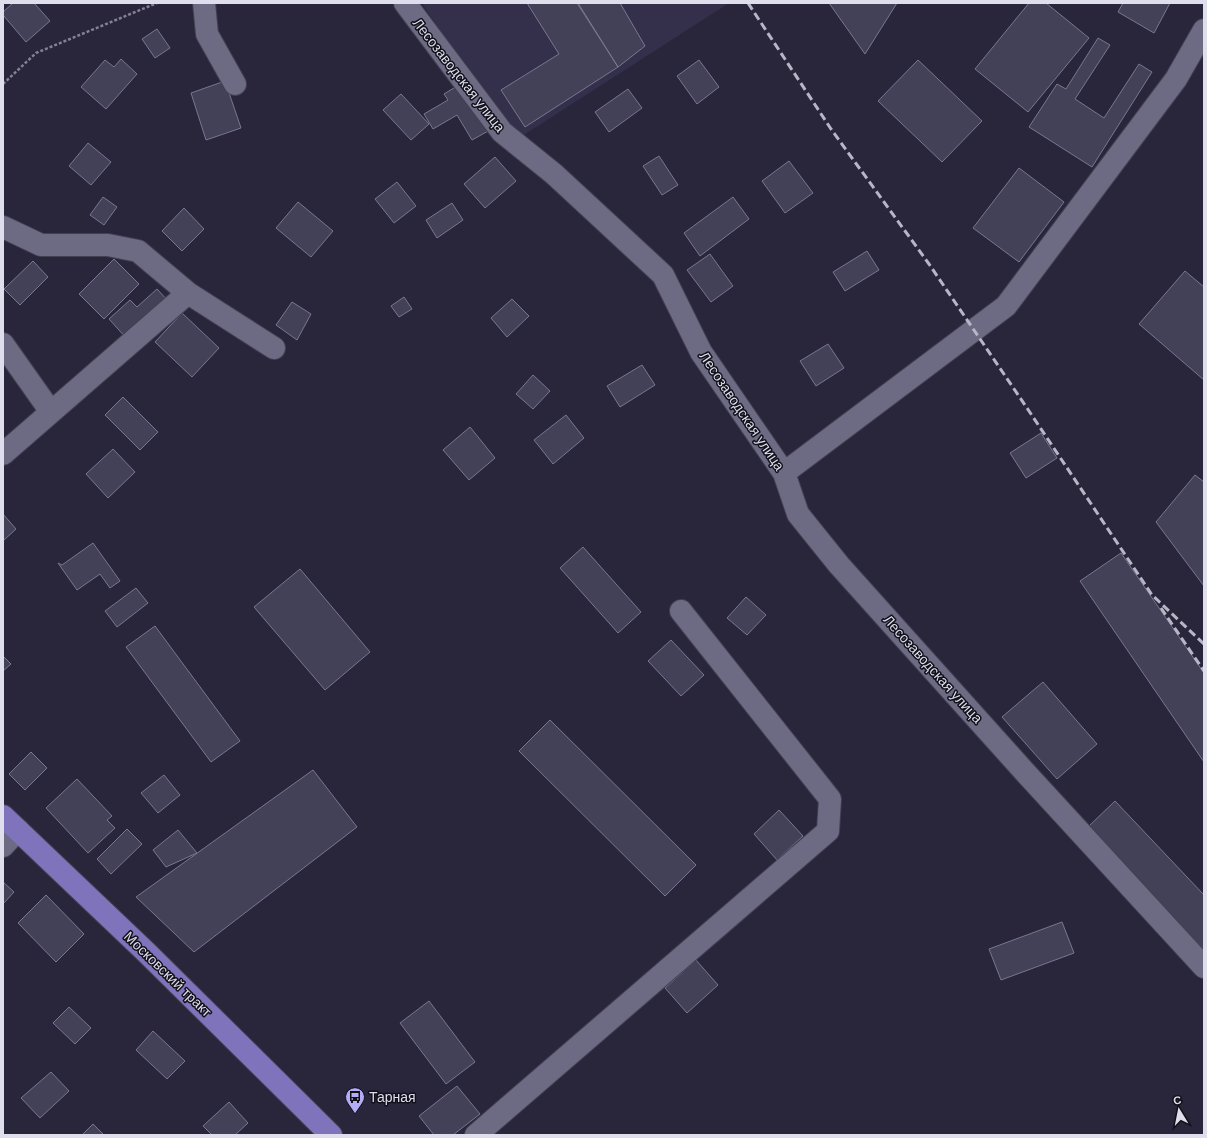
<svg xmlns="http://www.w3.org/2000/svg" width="1207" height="1138" font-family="'DM Sans',sans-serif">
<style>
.built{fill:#34304b}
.building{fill:#434158;stroke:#797791}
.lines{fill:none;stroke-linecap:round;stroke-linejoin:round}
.minor-casing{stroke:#434052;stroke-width:24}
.primary-casing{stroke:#434052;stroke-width:24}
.path{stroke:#838193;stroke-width:2.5;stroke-dasharray:3 2;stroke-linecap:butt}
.minor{stroke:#6d6b84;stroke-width:22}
.primary{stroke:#7f73bc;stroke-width:22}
.rail{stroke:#b7b6c6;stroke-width:3;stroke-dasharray:8 4;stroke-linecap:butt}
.labels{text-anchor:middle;stroke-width:3;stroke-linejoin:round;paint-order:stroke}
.street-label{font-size:14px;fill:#dfdeec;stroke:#12101a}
.poi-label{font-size:14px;fill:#dfdeec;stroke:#12101a;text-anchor:start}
</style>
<rect width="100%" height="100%" fill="#29263c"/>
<path class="built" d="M422,3h307l-210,135 -41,-50z"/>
<path class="building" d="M13,3h21l16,18 -24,21 -23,-27v-3z
M527,3h50l41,64 -93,60 -24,-37 58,-36z
M578,3h42l25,43 -27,21z
M829,3h68l-32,51z
M1029,3h17l43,35 -61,74 -53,-43z
M1123,3h47l-16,30 -36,-21z
M157,29l13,19 -15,10 -13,-19z
M1098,38l12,7 -35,54 29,19 35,-54 13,8 -60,95 -63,-40 28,-43 9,5z
M121,59l16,15 -31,35 -25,-22 24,-27 9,7z
M699,60l20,27 -22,17 -20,-28z
M918,60l64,61 -40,41 -64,-61z
M225,81l16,47 -35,12 -15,-47z
M462,83l28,47 -18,10 -15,-25 -24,14 -9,-15 24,-14 -4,-6z
M628,89l14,19 -33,24 -14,-20z
M401,94l28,30 -18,16 -28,-30z
M88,143l23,19 -20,23 -22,-19z
M659,156l19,29 -16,10 -19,-29z
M495,157l21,24 -31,27 -21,-24z
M789,161l24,32 -28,20 -23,-32z
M1019,168l45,34 -45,60 -46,-34z
M397,182l19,24 -22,17 -19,-24z
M103,197l14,10 -13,18 -14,-10z
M733,197l16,22 -49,37 -16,-23z
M298,202l35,29 -22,26 -35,-29z
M452,203l11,17 -26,18 -11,-18z
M184,208l20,21 -22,22 -20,-20z
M867,251l12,19 -34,21 -12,-19z
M710,254l23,32 -22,16 -24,-32z
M114,259l25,25 -35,35 -25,-25z
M33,261l15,16 -28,28 -16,-16z
M1185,271l19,16v93l-65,-56z
M157,289l12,13 -42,37 -18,-20 21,-19 7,7z
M404,297l8,12 -13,8 -8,-11z
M512,299l17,17 -22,21 -16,-19z
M292,302l19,12 -14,26 -21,-15z
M182,313l37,35 -27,29 -37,-35z
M828,344l16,24 -28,18 -16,-25z
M642,365l13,20 -35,22 -13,-21z
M533,375l17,16 -17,18 -17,-15z
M123,397l35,35 -18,18 -35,-35z
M566,415l18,23 -31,26 -19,-24z
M470,427l25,31 -26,22 -26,-30z
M1041,433l16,25 -31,20 -16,-25z
M113,449l22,23 -27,26 -22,-24z
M1195,475l9,7v104l-48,-64z
M3,514l13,15 -13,12z
M93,543l27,38 -10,7 -10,-14 -23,16 -19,-27 4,2z
M583,547l58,65 -23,21 -58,-65z
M1121,553l83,120v89l-124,-181z
M300,569l70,83 -45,38 -71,-83z
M136,588l12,15 -31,24 -12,-16z
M746,597l20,18 -19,20 -20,-17z
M155,626l85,115 -29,21 -85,-115z
M671,640l33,35 -23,21 -33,-35z
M3,656l8,8 -8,7z
M1043,682l54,62 -40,35 -55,-62z
M550,720l146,145 -31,31 -146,-145z
M31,752l16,16 -22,22 -16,-16z
M313,770l44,57 -163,125 -58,-55z
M164,775l16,20 -22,18 -17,-20z
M77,779l35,37 -5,4 8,8 -27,25 -42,-45z
M1115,801l89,94v55l-116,-123z
M779,810l24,26 -26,24 -23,-26z
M127,829l15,15 -31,30 -14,-15z
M178,830l19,23 -31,14 -13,-17z
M3,882l11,10 -11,12z
M46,895l38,39 -28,28 -38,-39z
M1062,922l12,31 -73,27 -12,-31z
M696,960l22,25 -31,28 -22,-25z
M429,1001l46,61 -29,22 -46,-61z
M69,1007l22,21 -16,16 -22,-21z
M153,1031l32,30 -18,18 -31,-29z
M51,1072l18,19 -29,27 -19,-20z
M457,1086l23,28 -27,21h-19l-15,-19z
M229,1102l19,21 -13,12h-23l-9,-9z
M93,1124l11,11h-22z"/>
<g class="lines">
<defs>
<path id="minor" d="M204,3l3,31 28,50
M405,3l97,129 52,42 109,101 38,77 83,121 14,41 41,51 184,205 181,197
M3,227l38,18h67l30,6 50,42 86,55
M3,344l48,68
M3,454l185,-161
M784,473l222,-167 170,-227 28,-49
M3,846l15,-16
M476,1135l352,-304 2,-32 -149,-188"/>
<path id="primary" d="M3,816l143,136 185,183"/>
</defs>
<use href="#minor" class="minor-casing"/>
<use href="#primary" class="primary-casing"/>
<path class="path" d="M3,84l33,-31 121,-50"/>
<use href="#minor" class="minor"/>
<use href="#primary" class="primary"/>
<path class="rail" d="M748,3l83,126 98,135 98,144 125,187 52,49
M1161,608l43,63"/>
</g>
<defs>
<symbol id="bus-pin" viewBox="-11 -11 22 30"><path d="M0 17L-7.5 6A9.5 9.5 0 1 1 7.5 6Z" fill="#b5acf8" stroke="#12101a"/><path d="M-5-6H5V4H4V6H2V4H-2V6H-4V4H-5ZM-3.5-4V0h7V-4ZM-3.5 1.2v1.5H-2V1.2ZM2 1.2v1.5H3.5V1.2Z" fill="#111"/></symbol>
</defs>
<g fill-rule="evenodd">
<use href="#bus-pin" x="344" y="1086" width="22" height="30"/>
</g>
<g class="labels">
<g class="street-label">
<text transform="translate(459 75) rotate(52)" y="5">Лесозаводская улица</text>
<text transform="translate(742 411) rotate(56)" y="5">Лесозаводская улица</text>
<text transform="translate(933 669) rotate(48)" y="5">Лесозаводская улица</text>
<text transform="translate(168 974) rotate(44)" y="5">Московский тракт</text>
</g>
<g class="poi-label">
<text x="369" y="1102">Тарная</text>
</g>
</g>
<rect width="1207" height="1138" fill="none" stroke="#dfdeec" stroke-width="8"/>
<g transform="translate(1179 1110) rotate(350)" stroke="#12101a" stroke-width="3" paint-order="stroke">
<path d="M0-3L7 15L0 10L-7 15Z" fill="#dfdeec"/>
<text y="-6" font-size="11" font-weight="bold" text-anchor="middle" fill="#dfdeec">С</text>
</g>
</svg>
